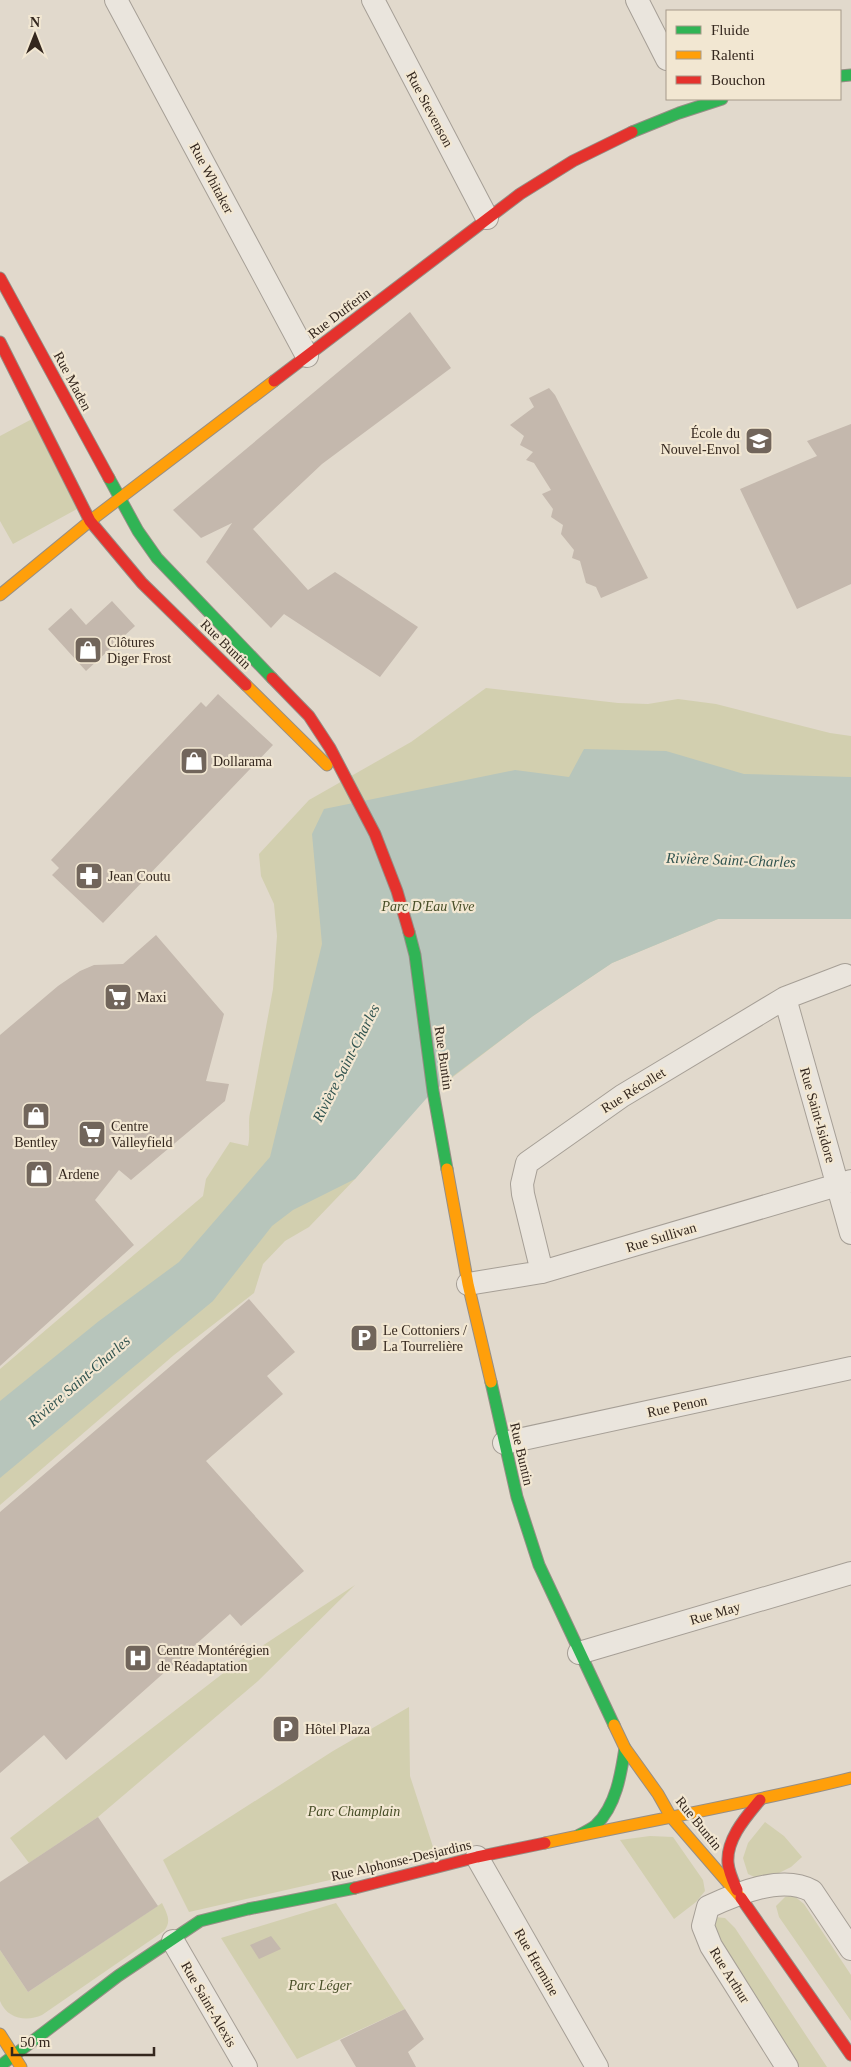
<svg xmlns="http://www.w3.org/2000/svg" width="851" height="2067" font-family="'Times New Roman',serif">
<style>
.green{fill:#d2cfaf}
.water{fill:#b7c5bb}
.building{fill:#c4b8ad}
.lines{fill:none;stroke-linecap:round;stroke-linejoin:round}
.street-casing{stroke:#a69f96;stroke-width:24}
.fast-casing{stroke:#968e85;stroke-width:13}
.slow-casing{stroke:#968e85;stroke-width:13}
.jam-casing{stroke:#968e85;stroke-width:13}
.street{stroke:#eae5dd;stroke-width:22}
.fast{stroke:#30b455;stroke-width:11}
.slow{stroke:#ff9f0a;stroke-width:11}
.jam{stroke:#e5322d;stroke-width:11}
.labels{text-anchor:middle;stroke-width:4.5;stroke-linejoin:round;paint-order:stroke}
.street-label{font-size:14px;fill:#34271e;stroke:#f2e7d2}
.poi-label{font-size:14px;fill:#34271e;stroke:#f2e7d2;text-anchor:start}
.park-label{font-size:14px;font-style:italic;fill:#474e27;stroke:#f2e7d2}
.water-label{font-size:15px;font-style:italic;fill:#2f524e;stroke:#f2e7d2}
</style>
<rect width="100%" height="100%" fill="#e1d9cc"/>
<path class="green" d="M32,419l45,90 -64,35 -13,-23v-85z
M486,688l132,15 30,1 30,-5 38,5 114,29 21,3v183h-133l-106,44 -79,53 -109,83 -69,80 -46,48 -24,14 -22,23 -9,29 -80,62 -174,150v-136l203,-173 3,-17 24,-37 18,4c3,-13 -1,-25 3,-37l22,-120 4,-53 -3,-32 -13,-28 -2,-22 50,-54 102,-58z
M355,1585l-97,96 -160,136 -69,46 -19,-25 229,-177z
M409,1707l1,69 26,80 -247,56 -26,-52 170,-109z
M765,1822l19,14 18,21 -11,10 -28,14 -15,-7 -5,-16 5,-15z
M650,1836l23,1 30,43 2,11 -9,11 -22,17 -54,-79z
M793,1895l11,9 47,71v46l-72,-104 -3,-11 9,-9z
M162,1903c5,11 10,18 2,28l-122,84c-15,7 -35,4 -42,-14 0,-9 0,-40 0,-51l28,42z
M336,1903l69,106 -108,50 -76,-121z
M714,1917l11,1 10,10 92,139h-32l-83,-137z"/>
<path class="water" d="M584,749l82,2 78,23 107,3v142h-133l-106,44 -79,53 -100,75 -78,88 -62,31 -21,16 -59,75 -213,177v-77l99,-80 80,-59 91,-105 52,-213 -10,-110 12,-25 191,-39 54,7z"/>
<path class="building" d="M410,312l41,56 -129,96 -69,65 55,61 27,-18 83,55 -38,50 -96,-63 -13,14 -65,-66 26,-39 -31,15 -28,-28z
M549,388l6,7 93,183 -47,20 -5,-11 -10,-4 -6,-22 -8,-3 2,-8 -13,-16 2,-9 -12,-8 2,-8 -11,-15 9,-4 -17,-27 -8,-3 7,-8 -13,-7 4,-9 -14,-11 24,-18 -5,-9z
M851,424v160l-54,25 -57,-120 77,-33 -10,-15z
M112,601l23,25 -49,45 -38,-42 23,-21 15,17z
M218,694l55,51 -170,178 -51,-48 7,-7 -8,-8 150,-158 5,5z
M156,935l68,79 -18,67 23,3 -4,17 -94,79 -12,-10 -24,30 39,45 -134,121v-331l58,-49 22,-15 14,-6 29,-1z
M249,1299l46,53 -28,24 16,18 -77,67 98,110 -63,55 -11,-12 -164,146 -22,-25 -44,38v-261z
M98,1817l60,89 -130,86 -28,-42v-68z
M271,1936l10,13 -22,10 -9,-14z
M405,2009l19,30 -16,13 8,15h-60l-16,-27z"/>
<g class="lines">
<defs>
<path id="street" d="M116,0l191,356
M373,0l114,218
M637,0l30,59
M785,998l66,235
M542,1272l-19,-78 -1,-10 5,-21 95,-67 163,-98 60,-23
M468,1284l74,-12 309,-91
M504,1443l347,-75
M579,1653l272,-80
M477,1857l120,210
M173,1941l73,126
M787,2067l-76,-121 -8,-20 5,-19c28,-13 74,-33 104,-16l39,58"/>
<path id="fast" d="M840,76l11,-1
M632,132l47,-19 43,-14
M109,478l29,53 19,27 115,120
M409,932l6,23 18,136 14,78
M491,1382l26,115 22,68 75,160
M579,1835c6,-3 12,-6 17,-10 20,-19 25,-51 29,-77
M0,2066l118,-90 82,-55 48,-12 107,-21"/>
<path id="slow" d="M0,595l90,-74 184,-140
M246,685l81,80
M447,1169l21,115 23,98
M614,1725l11,23 33,46 13,23 70,81
M545,1843c102,-22 205,-40 306,-65
M0,2034l21,33"/>
<path id="jam" d="M0,278l109,200
M0,342l90,179 52,62 104,102
M274,381l246,-187 53,-33 59,-29
M272,678l37,38 21,32 45,86 22,57 12,41
M355,1888l122,-31 68,-14
M737,1890c-4,-9 -8,-17 -9,-27 -2,-24 18,-46 32,-63
M741,1898l110,157"/>
</defs>
<use href="#street" class="street-casing"/>
<use href="#fast" class="fast-casing"/>
<use href="#slow" class="slow-casing"/>
<use href="#jam" class="jam-casing"/>
<use href="#street" class="street"/>
<use href="#fast" class="fast"/>
<use href="#slow" class="slow"/>
<use href="#jam" class="jam"/>
</g>
<defs>
<symbol id="university-square" viewBox="-11 -11 22 22"><rect x="-9" y="-9" width="18" height="18" rx="4" fill="#71655b" stroke="#f2e7d2"/><path d="M0-5L7-2L0 1L-7-2ZM-4 1L0 2.5L4 1V4Q0 6-4 4Z" fill="#fff"/></symbol>
<symbol id="shop-square" viewBox="-11 -11 22 22"><rect x="-9" y="-9" width="18" height="18" rx="4" fill="#71655b" stroke="#f2e7d2"/><path d="M-5-2.5h2.3a2.7 3.5 0 0 1 5.4 0H5L5.5 6h-11ZM-1.5-2.5h3a1.5 2.3 0 0 0-3 0Z" fill="#fff"/></symbol>
<symbol id="pharmacy-square" viewBox="-11 -11 22 22"><rect x="-9" y="-9" width="18" height="18" rx="4" fill="#71655b" stroke="#f2e7d2"/><path d="M-2-6h4v4h4v4h-4v4h-4v-4h-4v-4h4Z" fill="#fff"/></symbol>
<symbol id="supermarket-square" viewBox="-11 -11 22 22"><rect x="-9" y="-9" width="18" height="18" rx="4" fill="#71655b" stroke="#f2e7d2"/><path d="M-6-5.5h2.5l.6 2H6L4.5 2H-2.5L-4.4-4H-6ZM-1.5 3.2a1.3 1.3 0 1 0 .1 0ZM3 3.2a1.3 1.3 0 1 0 .1 0Z" fill="#fff"/></symbol>
<symbol id="parking-square" viewBox="-11 -11 22 22"><rect x="-9" y="-9" width="18" height="18" rx="4" fill="#71655b" stroke="#f2e7d2"/><path d="M-3.5-5.5H1a3.5 3.5 0 0 1 0 7H-1V5.5H-3.5ZM-1-3.4V-.6H.8a1.4 1.4 0 0 0 0-2.8Z" fill="#fff"/></symbol>
<symbol id="hospital-square" viewBox="-11 -11 22 22"><rect x="-9" y="-9" width="18" height="18" rx="4" fill="#71655b" stroke="#f2e7d2"/><path d="M-5-5h3v3.5h4V-5h3V5h-3V1.5h-4V5h-3Z" fill="#fff"/></symbol>
</defs>
<g fill-rule="evenodd">
<use href="#university-square" x="743" y="425" width="32" height="32"/>
<use href="#shop-square" x="72" y="634" width="32" height="32"/>
<use href="#shop-square" x="178" y="745" width="32" height="32"/>
<use href="#pharmacy-square" x="73" y="860" width="32" height="32"/>
<use href="#supermarket-square" x="102" y="981" width="32" height="32"/>
<use href="#shop-square" x="20" y="1100" width="32" height="32"/>
<use href="#supermarket-square" x="76" y="1118" width="32" height="32"/>
<use href="#shop-square" x="23" y="1158" width="32" height="32"/>
<use href="#parking-square" x="348" y="1322" width="32" height="32"/>
<use href="#hospital-square" x="122" y="1642" width="32" height="32"/>
<use href="#parking-square" x="270" y="1713" width="32" height="32"/>
</g>
<g class="labels">
<g class="street-label">
<text transform="translate(430 109) rotate(62)" y="5">Rue Stevenson</text>
<text transform="translate(212 178) rotate(62)" y="5">Rue Whitaker</text>
<text transform="translate(339 313) rotate(-37)" y="5">Rue Dufferin</text>
<text transform="translate(73 381) rotate(62)" y="5">Rue Maden</text>
<text transform="translate(226 644) rotate(44)" y="5">Rue Buntin</text>
<text transform="translate(444 1058) rotate(82)" y="5">Rue Buntin</text>
<text transform="translate(633 1090) rotate(-32)" y="5">Rue Récollet</text>
<text transform="translate(818 1115) rotate(74)" y="5">Rue Saint-Isidore</text>
<text transform="translate(661 1237) rotate(-17)" y="5">Rue Sullivan</text>
<text transform="translate(677 1406) rotate(-12)" y="5">Rue Penon</text>
<text transform="translate(522 1454) rotate(77)" y="5">Rue Buntin</text>
<text transform="translate(715 1613) rotate(-16)" y="5">Rue May</text>
<text transform="translate(699 1823) rotate(51)" y="5">Rue Buntin</text>
<text transform="translate(401 1860) rotate(-13)" y="5">Rue Alphonse-Desjardins</text>
<text transform="translate(537 1962) rotate(60)" y="5">Rue Hermine</text>
<text transform="translate(730 1975) rotate(58)" y="5">Rue Arthur</text>
<text transform="translate(209 2004) rotate(60)" y="5">Rue Saint-Alexis</text>
</g>
<g class="poi-label">
<text x="740" y="438" text-anchor="end">École du<tspan x="740" dy="16">Nouvel-Envol</tspan></text>
<text x="107" y="647">Clôtures<tspan x="107" dy="16">Diger Frost</tspan></text>
<text x="213" y="766">Dollarama</text>
<text x="108" y="881">Jean Coutu</text>
<text x="137" y="1002">Maxi</text>
<text x="111" y="1131">Centre<tspan x="111" dy="16">Valleyfield</tspan></text>
<text x="36" y="1147" text-anchor="middle">Bentley</text>
<text x="58" y="1179">Ardene</text>
<text x="383" y="1335">Le Cottoniers /<tspan x="383" dy="16">La Tourrelière</tspan></text>
<text x="157" y="1655">Centre Montérégien<tspan x="157" dy="16">de Réadaptation</tspan></text>
<text x="305" y="1734">Hôtel Plaza</text>
</g>
<g class="park-label">
<text x="428" y="911">Parc D'Eau Vive</text>
<text x="354" y="1816">Parc Champlain</text>
<text x="320" y="1990">Parc Léger</text>
</g>
<g class="water-label">
<text transform="translate(731 860) rotate(2)" y="5">Rivière Saint-Charles</text>
<text transform="translate(346 1063) rotate(-63)" y="5">Rivière Saint-Charles</text>
<text transform="translate(79 1381) rotate(-41)" y="5">Rivière Saint-Charles</text>
</g>
</g>
<rect x="666" y="10" width="175" height="90" fill="#f2e7d2" stroke="#a69a8a"/>
<rect x="676" y="26" width="25" height="8" fill="#30b455" stroke="#a69a8a"/>
<text x="711" y="35" font-size="15" fill="#34271e">Fluide</text>
<rect x="676" y="51" width="25" height="8" fill="#ff9f0a" stroke="#a69a8a"/>
<text x="711" y="60" font-size="15" fill="#34271e">Ralenti</text>
<rect x="676" y="76" width="25" height="8" fill="#e5322d" stroke="#a69a8a"/>
<text x="711" y="85" font-size="15" fill="#34271e">Bouchon</text>
<g transform="translate(35 35)" stroke="#f2e7d2" stroke-width="4" paint-order="stroke">
<path d="M0-4L9 19L0 12L-9 19Z" fill="#34271e"/>
<text y="-8" font-size="14" font-weight="bold" text-anchor="middle" fill="#34271e">N</text>
</g>
<path d="M12 2047v8h142v-8" fill="none" stroke="#34271e" stroke-width="2.5"/>
<text x="20" y="2047" font-size="15" fill="#34271e" stroke="#f2e7d2" stroke-width="4" paint-order="stroke">50 m</text>
</svg>
